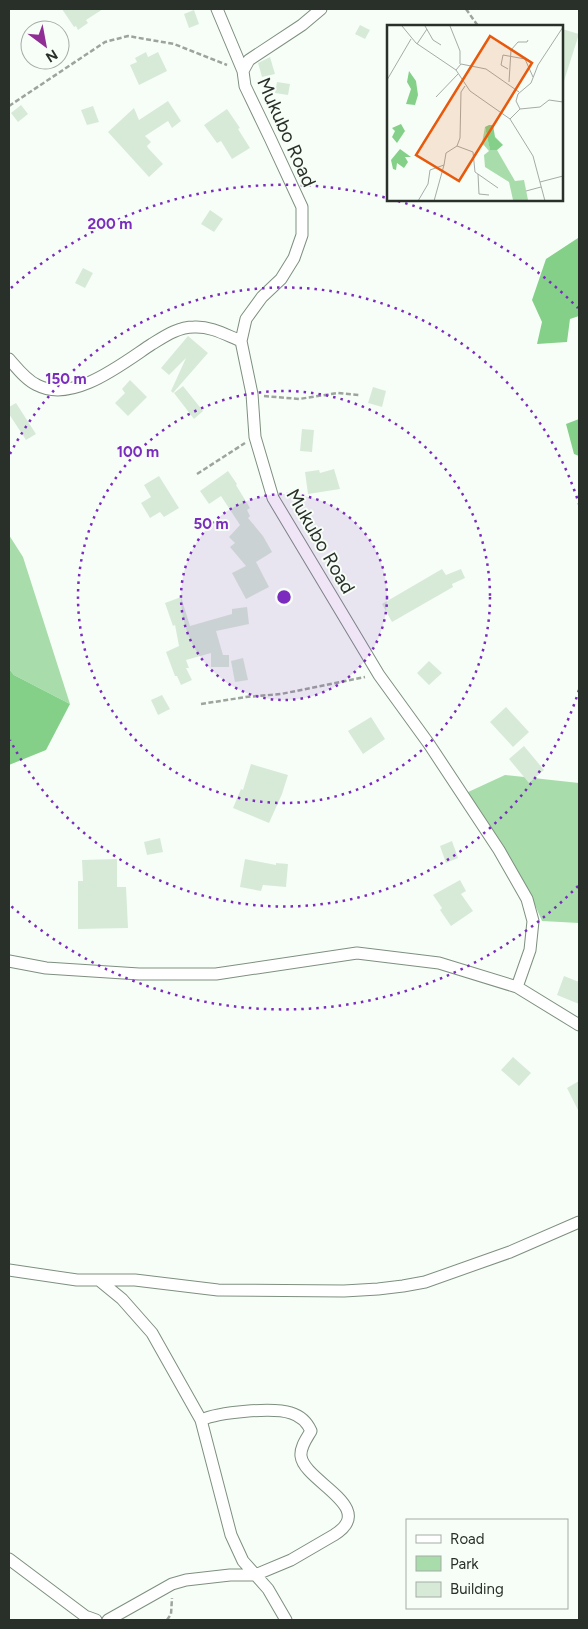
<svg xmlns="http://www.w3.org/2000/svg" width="588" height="1629" font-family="Figtree,sans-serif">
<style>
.green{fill:#a8ddab}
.forest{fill:#84d089}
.building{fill:#d7ead8}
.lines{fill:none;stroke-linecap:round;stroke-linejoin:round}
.street-casing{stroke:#7e8f7f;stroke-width:13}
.path{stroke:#9da49d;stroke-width:2.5;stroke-dasharray:5 2.5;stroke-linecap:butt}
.street{stroke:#fff;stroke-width:11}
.ring{fill:none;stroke:#7b2cbf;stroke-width:2.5;stroke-dasharray:2.5 5}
.labels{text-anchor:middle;stroke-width:4;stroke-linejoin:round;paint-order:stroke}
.street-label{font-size:19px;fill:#293029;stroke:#f7fef7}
.inset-road{fill:none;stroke:#a5aca5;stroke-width:1}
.view{fill:#e8590c;fill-opacity:0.15;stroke:#e8590c;stroke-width:2.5}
.inset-edge{fill:none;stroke:#293029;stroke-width:2.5}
.centre{fill:#7b2cbf;stroke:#f7fef7;stroke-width:2.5}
.ring-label{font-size:15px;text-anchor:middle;font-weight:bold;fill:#7b2cbf;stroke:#f7fef7;stroke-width:4;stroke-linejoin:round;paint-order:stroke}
</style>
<rect width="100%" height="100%" fill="#f7fef7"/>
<path class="green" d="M9,535l14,22 47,147 -56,-29 -5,-6z
M505,775l74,8v140l-37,-2 -11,-25 -65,-103z"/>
<path class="forest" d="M579,233v83l-9,3 -3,23 -30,2 5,-22 -10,-22 14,-41 32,-21z
M579,419v37l-5,-2 -8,-30z
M9,669l5,6 56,29 -24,46 -37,15z"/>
<path class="building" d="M62,9h41l-17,11 2,3 -10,7 -2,-4 -2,1z
M194,10l5,14 -10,4 -5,-14z
M360,25l10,5 -5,9 -10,-5z
M562,29l17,5 -15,47h-2z
M146,52l2,5 10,-5 9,19 -28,14 -9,-20 7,-3 -2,-4z
M270,57l5,17 -13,3 -4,-14z
M277,82l13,2 -2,11 -13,-2z
M168,101l13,20 -9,7 -4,-7 -23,15 6,6 -4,4 1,2 15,16 -14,13 -41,-45 26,-24 5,12z
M21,105l7,9 -10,8 -7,-9z
M93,106l6,16 -12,3 -6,-15z
M227,109l13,19 -2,1 12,19 -18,11 -11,-18 -4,2 -13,-18z
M210,210l13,9 -9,13 -13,-8z
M83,268l10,5 -8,15 -10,-5z
M188,336l20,17 -35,40 -2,-2 15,-33 -17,17 -8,-7z
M130,380l17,17 -19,19 -13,-13 10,-10 -3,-4z
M183,386l20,25 -9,8 -20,-26z
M373,387l13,4 -4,16 -14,-4z
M16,403l20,31 -10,6 -17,-26v-7z
M302,429l12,1 -2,22 -12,-1z
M334,469l6,20 -32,5 -3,-22 14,-2 1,3z
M228,471l9,13 -1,1 14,23 -3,2 3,6 -2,2 15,18 9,16 -16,10 13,25 -23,12 -14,-26 14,-7 -16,-19 5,-4 -6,-6 11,-12 -19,-29 -12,8 -9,-13z
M159,476l20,32 -15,9 -4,-5 -10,6 -9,-15 10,-6 -7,-12z
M442,569l4,6 15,-6 4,9 -13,6 1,3 -61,35 -10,-18z
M181,597l9,29 42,-12v-5l15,-2 2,17 -33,7 7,24h6v12h-18v-14l-25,7 3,8h-3l6,12 -11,5 -4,-9h-2l-9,-24 13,-6 -4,-21 -2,1 -8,-23z
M243,658l5,22 -13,2 -4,-21z
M429,661l13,12 -13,12 -12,-12z
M162,695l8,14 -12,6 -7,-15z
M506,707l23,25 -16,15 -23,-25z
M371,717l14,22 -22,15 -15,-23z
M524,746l20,24 -15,13 -20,-24z
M251,764l37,11 -6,19 -13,29 -36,-15 8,-19 2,1z
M160,838l3,14 -16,3 -3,-13z
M452,841l6,17 -12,5 -6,-17z
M117,859v28h9l2,41 -50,1v-48h5l-1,-21z
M245,859l31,6v-2l12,1 -2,23 -23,-2 -2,6 -21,-4z
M460,880l6,11 -5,3 12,17 -22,15 -11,-16 2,-2 -9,-13z
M564,976l15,6v22l-22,-9z
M513,1057l18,16 -12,13 -18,-16z
M579,1081v31l-12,-24z"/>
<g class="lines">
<defs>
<path id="street" d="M217,9l26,62
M321,9l-19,16 -53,35 -6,11 2,15 25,52 32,69v28l-8,23 -13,21 -19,18 -16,22 -5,22 11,53 3,43 18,61 106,177 50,69 70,106 28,49 6,22 -3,29 -13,37
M9,359c8,9 17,21 28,26 36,19 86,-22 115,-41 13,-8 26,-17 42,-17 17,-1 32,8 47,14
M9,961l37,7 93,6h77l141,-21 82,10 78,24 62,38
M9,1270l68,10h58l83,10 126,1 34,-2 25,-3 22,-4 85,-30 69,-30
M100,1281l22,18 30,34 49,87 30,115 12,26 25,28 18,31
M9,1559l76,57 11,4
M108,1620l64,-36 14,-4 44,-5h25l36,-15 43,-25c45,-28 -30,-53 -33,-79 -1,-9 6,-18 10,-25 -4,-9 -10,-15 -20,-18 -18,-6 -72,-1 -90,7"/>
</defs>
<use href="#street" class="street-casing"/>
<path class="path" d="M466,9l12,17
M9,106l96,-64 23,-6 46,8 53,21
M264,396l35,3 39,-6 21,2
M197,474l48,-31
M201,704l45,-7 35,-3 84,-17
M167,1620l4,-6 1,-16"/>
<use href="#street" class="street"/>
</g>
<circle cx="284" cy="597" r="103" fill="#7b2cbf" fill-opacity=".12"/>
<g class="ring">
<circle cx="284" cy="597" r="103"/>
<circle cx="284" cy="597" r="206"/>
<path d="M579 690A309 309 0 0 1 10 740M10 454A309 309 0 0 1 579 504"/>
<path d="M578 886A412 412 0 0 1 11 906M11 288A412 412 0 0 1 387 198M398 201A412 412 0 0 1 578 308"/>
</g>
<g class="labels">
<g class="street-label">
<text transform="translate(287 132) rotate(66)" y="7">Mukubo Road</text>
<text transform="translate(321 541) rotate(60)" y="7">Mukubo Road</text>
</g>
</g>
<g transform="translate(387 25)">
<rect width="176" height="176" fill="#f7fef7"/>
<path d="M98,102l5,22 7,1 18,31 9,-1 4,20h-15l-4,-18 -24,-15 -1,-12 5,-4 -7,-8z" fill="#a8ddab"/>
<path d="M22,46l7,10 2,14 -3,10 -9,-1 5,-15 -4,-7zM14,99l4,7 -8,12 -5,-6 3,-6 -3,-3zM102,100h4l2,12 8,8 -6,5h-7l-5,-23zM13,124l11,8h-6l3,5 -4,6 -7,-5 -1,7 -3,-1 -2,-9z" fill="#84d089"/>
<path class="inset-road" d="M15,1l14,17 40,27 14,21 40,28 23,37 12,45M38,1l8,14 8,5M63,1l10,25v13M30,19l10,-15M121,44l-7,-4 2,-10 22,4 8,18M69,45l5,-6 25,5 33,23M0,55l24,-41M122,57l2,-32 7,-8h9l1,-2M49,72l22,-23M133,84l20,-2 9,-7 14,2M123,94l10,-10 -4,-8 2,-7 13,-11 7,-18 25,-38M70,121l16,6 2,20 23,16M91,149l1,20 10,1M153,157l23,-6M139,166l15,-4M31,176l10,-17 2,-14 14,-5 2,-12 11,-7 3,-8 1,-46 4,-6M47,176l10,-36"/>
<path class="view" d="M103,11l42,27 -73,118 -43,-26z"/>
<rect width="176" height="176" class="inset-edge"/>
</g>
<circle cx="284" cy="597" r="8" class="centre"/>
<g class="ring-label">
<text x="110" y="229">200 m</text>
<text x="66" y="384">150 m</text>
<text x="138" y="457">100 m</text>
<text x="211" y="529">50 m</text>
</g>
<rect width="588" height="1629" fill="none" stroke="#293029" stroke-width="20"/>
<rect x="406" y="1519" width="162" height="90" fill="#f7fef7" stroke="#a5aca5"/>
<rect x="416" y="1535" width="25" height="8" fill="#ffffff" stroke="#a5aca5"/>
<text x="450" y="1544" font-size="15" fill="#293029">Road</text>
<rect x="416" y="1556" width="25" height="15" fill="#a8ddab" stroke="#a5aca5"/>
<text x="450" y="1569" font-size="15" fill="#293029">Park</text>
<rect x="416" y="1582" width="25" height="15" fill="#d7ead8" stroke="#a5aca5"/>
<text x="450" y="1594" font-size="15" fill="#293029">Building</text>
<g transform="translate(45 45) rotate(148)"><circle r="24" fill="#f7fef7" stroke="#a5aca5"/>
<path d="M0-4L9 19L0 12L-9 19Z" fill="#902e95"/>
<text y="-8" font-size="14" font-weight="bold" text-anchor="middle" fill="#293029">N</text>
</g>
</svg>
